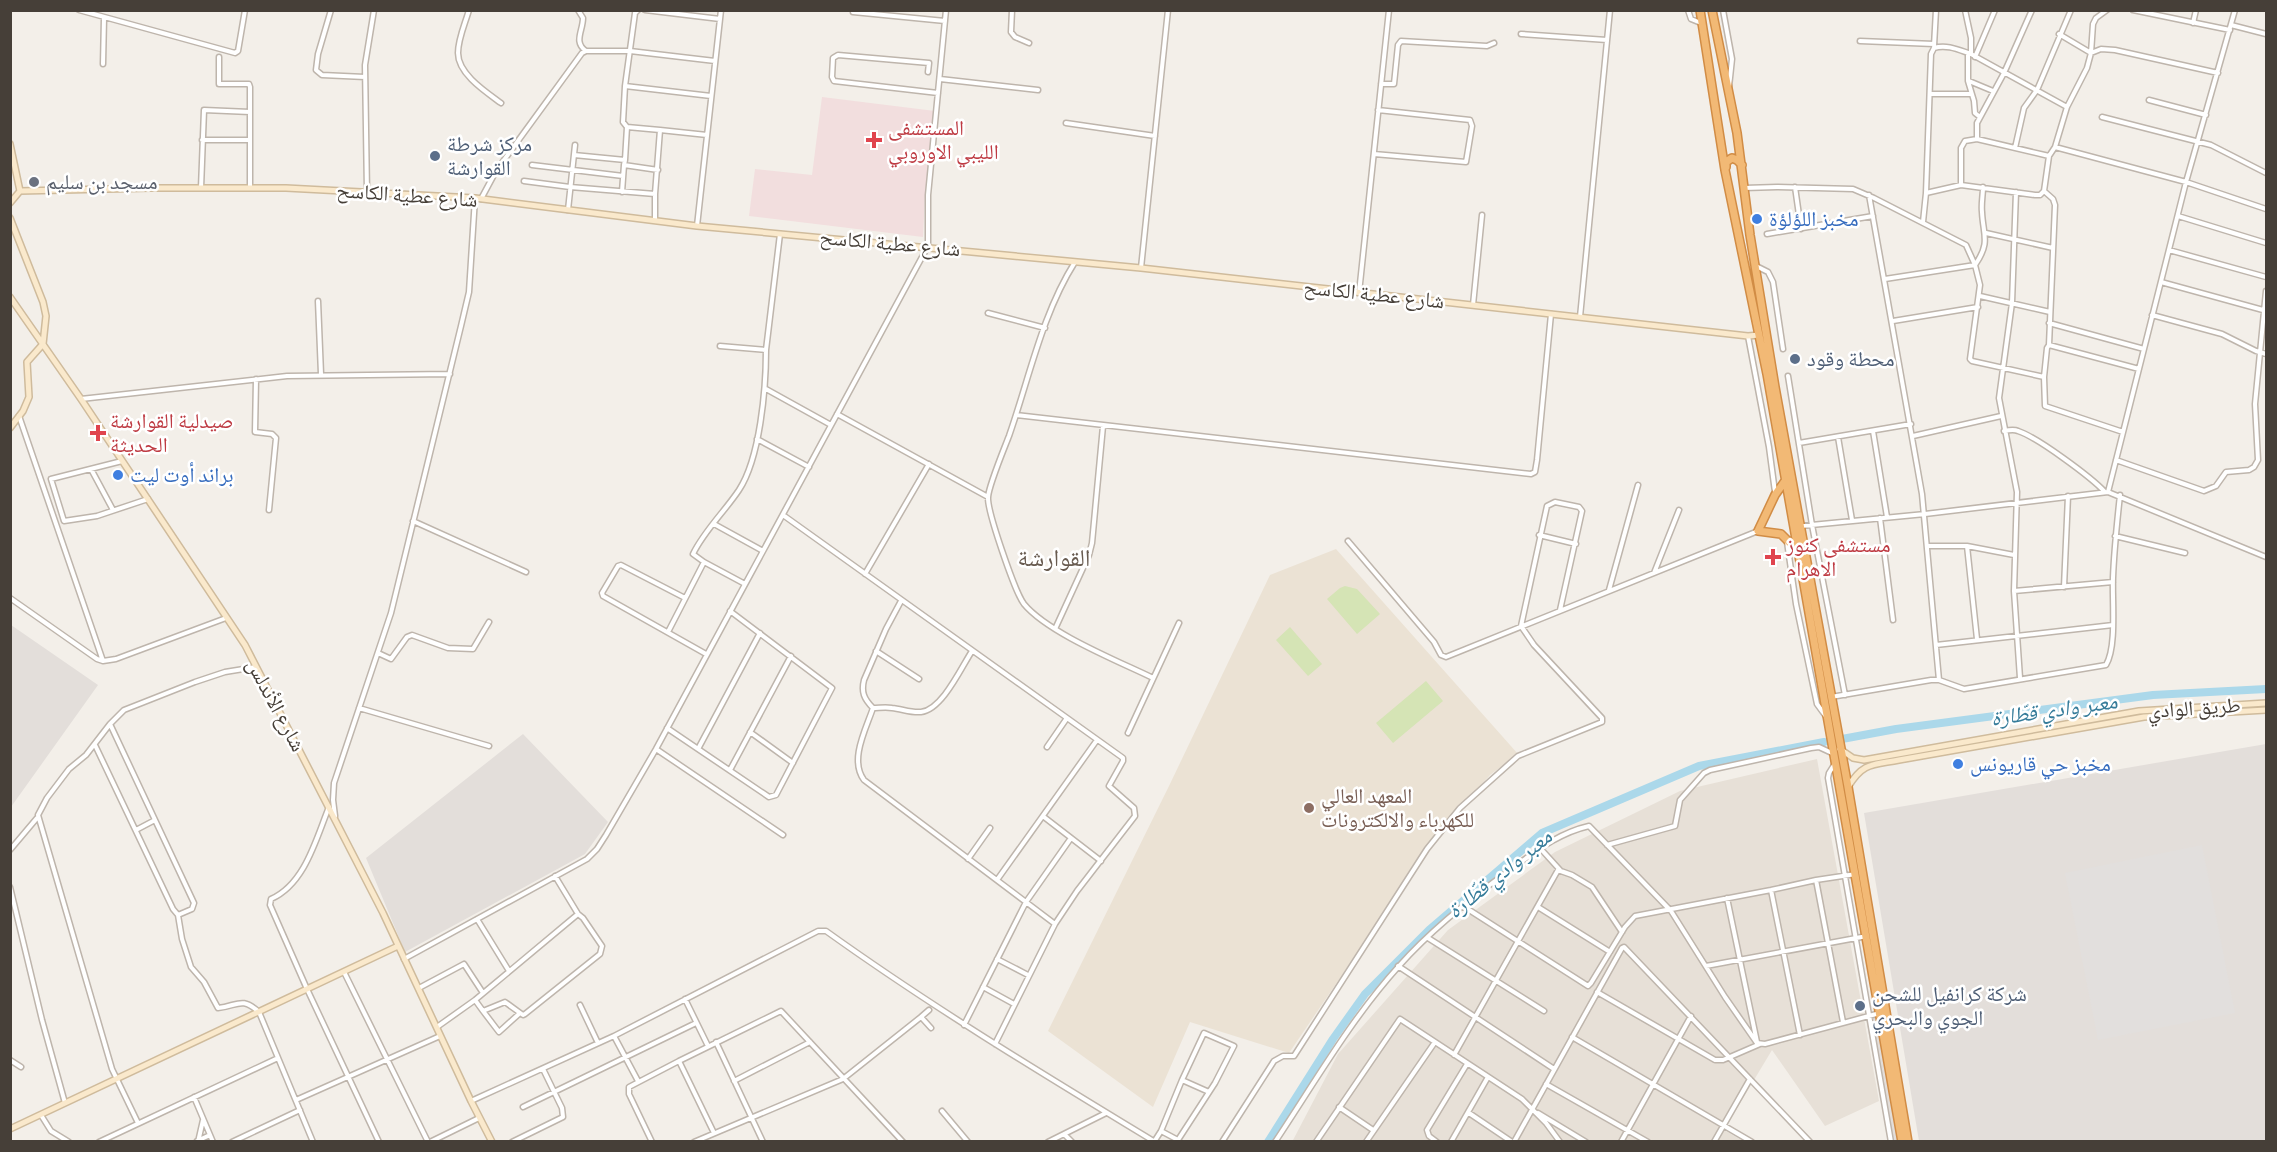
<svg xmlns="http://www.w3.org/2000/svg" width="2277" height="1152" font-family="Barlow,'Noto Naskh Arabic',sans-serif">
<style>
.residential{fill:#e7e0d7}
.industrial{fill:#e3deda}
.education{fill:#ebe2d4}
.medical{fill:#f2dede}
.green{fill:#d5e4b5}
.parking{fill:#e2dfdd}
.lines{fill:none;stroke-linecap:round;stroke-linejoin:round}
.river{stroke:#abd8ea;stroke-width:8}
.street-casing{stroke:#beb5ac;stroke-width:7}
.secondary-casing{stroke:#cfbb9c;stroke-width:8}
.highway-casing{stroke:#d18c45;stroke-width:10}
.street{stroke:#fff;stroke-width:4}
.secondary{stroke:#fae9cc;stroke-width:5}
.highway{stroke:#f2b975;stroke-width:7}
.health-dot{fill:#e0444e;stroke:#fff;stroke-width:2}
.service-dot{fill:#5c6f8a;stroke:#fff;stroke-width:2}
.worship-dot{fill:#6b7280;stroke:#fff;stroke-width:2}
.shop-dot{fill:#3f7fe0;stroke:#fff;stroke-width:2}
.education-dot{fill:#8d6e63;stroke:#fff;stroke-width:2}
.labels{text-anchor:middle;stroke-width:5;stroke-linejoin:round;paint-order:stroke}
.health-label{font-size:21px;fill:#be3a42;stroke:#fff;text-anchor:start}
.service-label{font-size:21px;fill:#4e5e75;stroke:#fff;text-anchor:start}
.worship-label{font-size:21px;fill:#5b616d;stroke:#fff;text-anchor:start}
.street-label{font-size:21px;fill:#463f38;stroke:#fff}
.shop-label{font-size:21px;fill:#366cbe;stroke:#fff;text-anchor:start}
.education-label{font-size:21px;fill:#785e54;stroke:#fff;text-anchor:start}
.water-label{font-size:22px;font-style:italic;fill:#367c9a;stroke:#fff}
.quarter-label{font-size:24px;fill:#685b50;stroke:#fff}
</style>
<rect width="100%" height="100%" fill="#f3efe9"/>
<path class="residential" d="M1817,759l62,342 -54,25 -53,-76 -48,80 19,11 -451,1 46,-88 110,-124 107,-78 125,-61z"/>
<path class="industrial" d="M11,625l87,60 -87,122z
M523,734l85,88 -23,32 -180,98 -39,-94z
M2266,744v397h-347l-55,-328z
M1878,1013l21,128h-11l-22,-123z"/>
<path class="education" d="M1336,549l182,205 -28,21 -50,56 -151,222 -99,-31 -37,85 -105,-76 121,-245 101,-211z"/>
<path class="medical" d="M822,97l113,14 -10,84 -2,42 -174,-21 6,-47 57,6z"/>
<path class="green" d="M1345,586l12,3 23,25 -23,20 -30,-35 13,-11z
M1290,627l32,37 -14,12 -32,-36z
M1426,681l17,20 -50,42 -17,-20z"/>
<path class="parking" d="M2202,845l33,168 -137,27 -33,-167z"/>
<g class="lines">
<path class="river" d="M1842,739l54,-10 257,-34 113,-6
M1268,1142l65,-103 32,-45 64,-64 113,-97 157,-67 125,-24"/>
<defs>
<path id="street" d="M79,10l156,43 3,-2 7,-41
M331,10l-13,44 -2,16 6,5 43,2
M469,10c-4,14 -11,29 -11,43 0,21 28,39 43,50
M578,10l5,8c0,13 -10,24 3,33h44l85,10
M638,10l-3,3 -10,73 -2,36 4,5 33,3
M645,10l75,9
M1012,10l-1,22 4,5 14,6
M1688,10l3,9 10,4
M1723,10l9,49 -3,28
M2133,10l97,20
M853,12l92,9
M2193,23l3,-13
M2231,25l35,9
M1521,34l86,6
M2059,34l32,19 10,-4 14,1 103,23
M1860,41l74,3
M1934,46l2,-36
M1968,53v28l6,20 1,12 5,4
M219,57v27h30l1,3v101
M1975,57l20,-47
M103,64l1,-46
M928,72l1,-9 -91,-8 -5,3 -1,19 2,4 104,12
M940,79l98,11
M1969,81l24,10
M1381,84h13l4,-39 3,-4 86,5 7,-3
M625,86l86,10
M1930,94h41
M2149,100l57,15
M2067,107l20,-39 4,-15 2,-29 3,-6 11,-8
M2102,117l109,28 55,28
M1066,123l89,13
M1977,139v-16l27,-50 28,-63
M202,140h48
M2055,147l131,35 80,27
M2015,148l9,-40 13,-18 34,-80
M1374,154l92,8 6,-36 -2,-6 -92,-10
M574,155l51,5 -1,5 34,5
M625,160l2,-33
M532,165l91,11
M524,181l46,6 85,7
M1961,185v-37l4,-7 12,-2 72,17
M1795,187l6,42
M201,188l3,-78 46,2
M1744,188l33,-1 76,2 21,9 92,47 9,20 5,20 -10,74 2,2 72,16
M2044,191l9,8 2,6 -6,140
M622,192l2,-27
M2016,192l-4,111 -13,95 18,94 -3,99 6,87
M367,193l-2,-128 9,-55
M1926,193l35,-8 74,10h5l4,-4 5,-35 6,-9 12,-40 -96,-53v-16l-6,-28
M1869,195l53,299 17,186
M481,199l15,-28 86,-118 4,-2
M568,210l7,-65
M2178,216l88,27
M655,219v-25l5,-64 47,5
M1923,222l3,-29 5,-139 3,-6c13,-4 25,2 37,6
M697,226l24,-216
M1986,233l67,15
M1767,234l106,-18
M2169,250l97,27
M1075,262c-33,52 -46,117 -66,174 -5,13 -20,49 -21,61 -1,14 27,95 36,107 24,29 94,57 129,74
M1756,266l12,6 5,10 10,67
M1141,268l27,-258
M1885,279l90,-14c16,-23 8,-30 7,-53 -1,-8 1,-17 1,-25
M2161,282l102,28
M1359,293l30,-283
M1980,296l70,16
M318,301l3,73
M1473,305l9,-90
M988,313l57,15
M2152,315l70,19 34,17 10,3
M1580,317l30,-307
M1893,321l85,-14
M2049,323l95,26
M1748,336l21,111 6,45
M720,346l46,4 14,-116
M1788,376l24,149 33,170
M256,379l-1,53 17,2 4,4 -7,72
M766,389l65,36
M81,399l206,-23 163,-2
M837,414l151,83
M1016,415l515,59 4,-2 2,-12 14,-146
M19,416l84,245
M1873,431l14,86
M2004,431c5,-1 10,-2 14,0 19,6 73,46 87,61
M2123,432l-78,-26 -1,-29 3,-29 2,-3 90,24
M1913,436l88,-20
M1838,437l14,83
M757,439l52,28
M1799,443l112,-19
M2116,460l88,31 12,-5 10,-14 23,-2 5,-3 4,-7 -3,-56 11,-113
M122,461l-71,18 13,42 33,-5 51,-17
M91,469l22,41
M2108,492l158,65
M783,515l340,243v3l-14,25 25,22 1,8 -58,75 -22,33 -60,120
M1880,518l13,102
M413,521l113,51
M714,524l49,27
M1801,526l124,-12 183,-22 78,-310 49,-172
M1539,535l37,9
M2115,536l70,17
M1348,541l86,101 7,13 5,2 312,-126
M1787,542l9,62 21,100 8,11
M1927,546h40l47,9
M1967,546l10,93
M1654,573l25,-63
M865,574l64,-110
M745,584l-41,-22 -11,-8c11,-23 32,-43 46,-64 21,-32 27,-101 27,-140
M2064,587l4,-91
M1609,590l29,-105
M2014,591l99,-9
M10,598l87,61 6,2 13,-2 110,-41
M685,598l-64,-33 -3,1 -16,27 1,3 103,58
M901,601l-15,28 -22,51c-3,12 0,19 9,28 6,0 13,-1 19,0 10,1 19,5 29,4 21,-2 40,-44 51,-61
M1055,629l34,-74 3,-12 11,-117
M668,632l36,-70
M1936,645l177,-20
M876,651l43,28
M378,653l13,6 16,-22 5,-2 36,13 25,1 16,-27
M1831,697l100,-17h8l25,9 142,-24c11,-18 6,-65 7,-87 1,-28 4,-55 7,-83
M359,708l130,38
M873,708c-7,21 -24,52 -9,72l191,144
M110,724l84,179 -2,6 -14,6
M667,728l102,69 7,-2 56,-107 -102,-77
M750,732l43,31
M1128,733l51,-110
M95,745l78,164 5,6 4,24 9,28 13,15 14,26c20,-2 23,-12 41,4l54,130
M1047,747l20,-29
M656,749l127,86
M698,749l62,-116
M1834,765l-5,8 -1,5 63,364
M730,770l61,-114
M329,807c-13,32 -24,77 -58,92l-1,6 37,84 72,153
M335,816l-2,-16 1,-17 57,-170 70,-287 8,-34 6,-94
M1044,817l57,44
M136,830l19,-10
M1607,845l68,-19 5,-26 24,-27 6,-3 101,-22 8,-1 13,6
M1540,848l20,22
M10,850l27,-32
M968,859l22,-31
M555,876l23,38
M997,880l100,-140
M1816,880l27,142
M10,887l32,133 23,83
M1771,890l29,145
M1727,898l30,144
M1463,906l125,80 3,-3 34,-56 10,-11 136,-26 45,-10 40,-6
M1538,907l72,45
M477,919l32,52
M1428,938l116,73
M404,959l183,-100 10,-10 9,-14 50,-86 272,-503v-51l18,-185
M997,959l31,16
M1398,966l156,103
M1706,966l161,-30
M344,972l84,170
M983,987l31,17
M419,988l45,-24 19,29
M1597,992l118,68h8l37,-16
M685,999l23,47
M580,1005l18,38
M483,1011l16,21 21,-19
M921,1017l8,-7
M964,1025l62,-123 45,-64
M437,1027l38,-27 103,-86 5,4 19,28 -2,8 -75,60 -2,1 -18,-13 -22,9 -8,-11
M614,1036l24,45
M1572,1037l180,105
M716,1042l47,100
M1454,1055l104,-185 14,5 20,12 30,45
M10,1060l11,7
M1182,1080l27,12
M734,1081l76,-39
M1546,1084l102,58
M194,1097l19,45
M296,1100l144,-64
M471,1101l143,-65 204,-105h8c106,76 217,143 329,211
M523,1107l173,-84
M1339,1107l34,23
M942,1111l26,31
M1469,1113l43,29
M1538,1113l48,29
M41,1115l10,16 18,11
M138,1123l-26,-54 -74,-254 9,-17 22,-29 17,-14 24,-31 14,-14 71,-28 30,-10 31,-5
M714,1133l-35,-72 102,-50 122,131
M1064,1134l8,8
M197,1141l13,-6
M99,1142l179,-84
M198,1142l5,-22
M232,1142l68,-32
M430,1142l49,-24
M512,1142l51,-25 -1,-9 -19,-39
M652,1142l-23,-48v-7l50,-26
M694,1142l149,-63 78,-62 10,11
M1048,1142l58,-29
M1154,1142l7,-11 21,-51 22,-47 30,13 -19,37 -37,57 -17,-9
M1222,1142l52,-81 9,-5h11l133,-207 33,-41 58,-52 84,-34v-4l-68,-73 -13,-19 26,-120 8,-4 24,5 3,4 -22,99
M1275,1142c40,-60 76,-123 124,-176 32,-36 72,-68 111,-96 25,-18 48,-37 79,-44l82,85 54,86 32,46 8,1 115,-31
M1316,1142l84,-123 122,80 24,24 14,19
M1366,1142l69,-100
M1437,1142l-8,-6 -2,-6 40,-66
M1451,1142l37,-65
M1514,1142l108,-194 2,-1 186,195
M1621,1142l70,-126
M1714,1142l36,-63"/>
<path id="secondary" d="M10,144l10,47 -10,12
M20,191l131,-3h135l189,10 222,28 444,42 607,68 11,-1
M10,218l33,84 3,14 -3,28 -16,18 2,35 -6,14 -13,17
M10,297l71,102 164,246 138,268 88,188 21,41
M1840,749l13,9 11,2 275,-49 127,-8
M1848,787c15,-25 25,-22 51,-27l245,-43 122,-7
M10,1129l388,-183"/>
<path id="highway" d="M1700,10l25,160 42,204 135,768
M1712,10l25,123 13,102 25,152 73,400 60,355
M1726,167v-5l6,-4 5,2 5,5
M1785,481l-10,14 -17,36 23,3 17,17"/>
</defs>
<use href="#street" class="street-casing"/>
<use href="#secondary" class="secondary-casing"/>
<use href="#highway" class="highway-casing"/>
<use href="#street" class="street"/>
<use href="#secondary" class="secondary"/>
<use href="#highway" class="highway"/>
</g>
<g class="health-dot">
<path d="M871 131h6v6h6v6h-6v6h-6v-6h-6v-6h6z"/>
<path d="M95 424h6v6h6v6h-6v6h-6v-6h-6v-6h6z"/>
<path d="M1770 548h6v6h6v6h-6v6h-6v-6h-6v-6h6z"/>
</g>
<g class="service-dot">
<circle cx="435" cy="156" r="6"/>
<circle cx="1795" cy="359" r="6"/>
<circle cx="1860" cy="1006" r="6"/>
</g>
<circle class="worship-dot" cx="34" cy="182" r="6"/>
<g class="shop-dot">
<circle cx="1757" cy="219" r="6"/>
<circle cx="118" cy="475" r="6"/>
<circle cx="1958" cy="764" r="6"/>
</g>
<circle class="education-dot" cx="1309" cy="808" r="6"/>
<g class="labels">
<g class="health-label">
<text x="888" y="135">المستشفی<tspan x="888" dy="24">الليبي الاوروبي</tspan></text>
<text x="110" y="428">صيدلية القوارشة<tspan x="110" dy="24">الحديثة</tspan></text>
<text x="1786" y="552">مستشفى كنوز<tspan x="1786" dy="24">الاهرام</tspan></text>
</g>
<g class="service-label">
<text x="447" y="151">مركز شرطة<tspan x="447" dy="24">القوارشة</tspan></text>
<text x="1807" y="366">محطة وقود</text>
<text x="1872" y="1001">شركة كرانفيل للشحن<tspan x="1872" dy="24">الجوي والبحري</tspan></text>
</g>
<g class="worship-label">
<text x="46" y="189">مسجد بن سليم</text>
</g>
<g class="street-label">
<text transform="translate(407 195) rotate(4)" y="7">شارع عطية الكاسح</text>
<text transform="translate(890 243) rotate(5)" y="7">شارع عطية الكاسح</text>
<text transform="translate(1374 294) rotate(6)" y="7">شارع عطية الكاسح</text>
<text transform="translate(276 705) rotate(62)" y="7">شارع الأندلس</text>
<text transform="translate(2194 708) rotate(-4)" y="7">طريق الوادي</text>
</g>
<g class="shop-label">
<text x="1769" y="226">مخبز اللؤلؤة</text>
<text x="130" y="482">براند أوت ليت</text>
<text x="1970" y="771">مخبز حي قاريونس</text>
</g>
<g class="education-label">
<text x="1321" y="803">المعهد العالي<tspan x="1321" dy="24">للكهرباء والالكترونات</tspan></text>
</g>
<g class="water-label">
<text transform="translate(2054 709) rotate(-8)" y="8">معبر وادي قطّارة</text>
<text transform="translate(1499 873) rotate(-39)" y="8">معبر وادي قطّارة</text>
</g>
<g class="quarter-label">
<text x="1054" y="566">القوارشة</text>
</g>
</g>
<rect width="2277" height="1152" fill="none" stroke="#463f38" stroke-width="24"/>
</svg>
